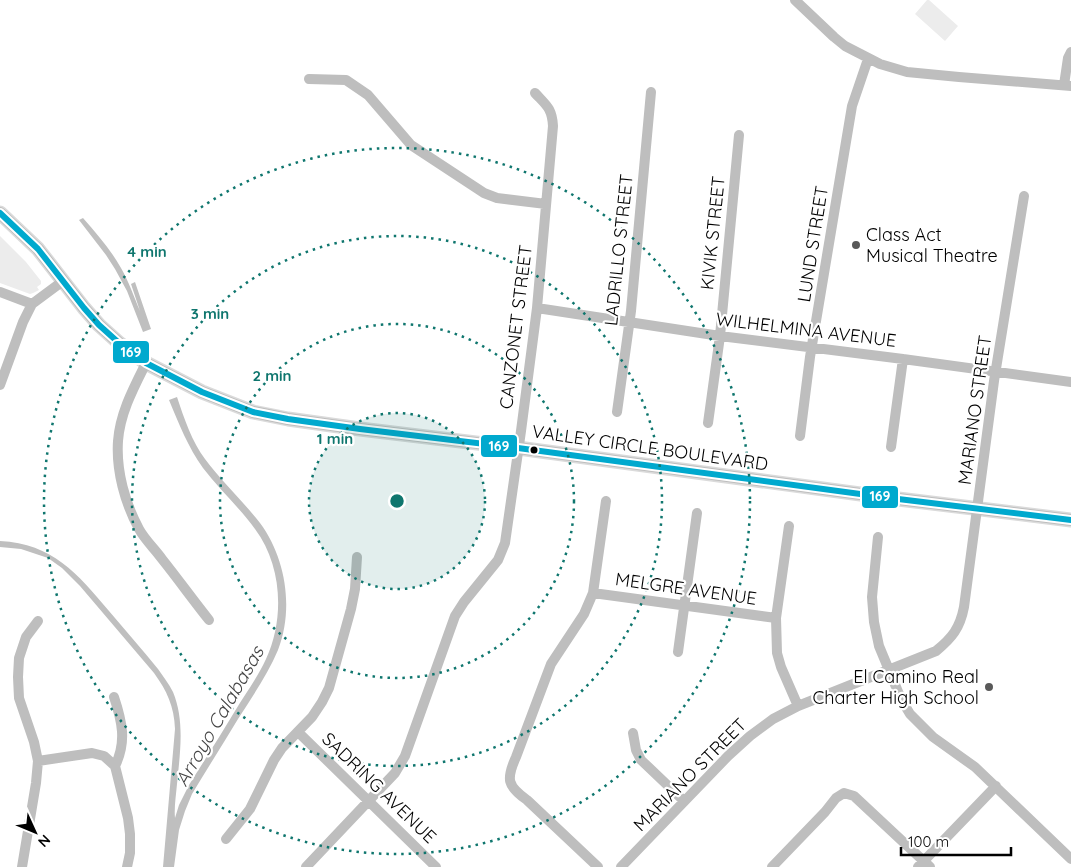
<svg xmlns="http://www.w3.org/2000/svg" width="1071" height="867" font-family="Quicksand,sans-serif">
<style>
.green{fill:#ececec}
.water{fill:#bfbfbf}
.lines{fill:none;stroke-linecap:round;stroke-linejoin:round}
.major-casing{stroke:#dbdbdb;stroke-width:15}
.minor{stroke:#bebebe;stroke-width:10}
.major{stroke:#bebebe;stroke-width:12}
.bus-1-casing{stroke:#fff;stroke-width:10}
.bus-1{stroke:#00a9ce;stroke-width:6}
.ring{fill:none;stroke:#0f766e;stroke-width:2.5;stroke-dasharray:2.5 5}
.poi-dot{fill:#595959;stroke:#fff;stroke-width:2}
.bus-dot{fill:#000;stroke:#fff;stroke-width:2}
.labels{text-anchor:middle;stroke-width:4.5;stroke-linejoin:round;paint-order:stroke}
.street-label{font-size:18px;fill:#000;stroke:#fff}
.poi-label{font-size:18px;fill:#000;stroke:#fff;text-anchor:start}
.water-label{font-size:19px;font-style:italic;fill:#444;stroke:#fff}
.centre{fill:#0f766e;stroke:#fff;stroke-width:2.5}
.ring-label{font-size:15px;text-anchor:middle;font-weight:bold;fill:#0f766e;stroke:#fff;stroke-width:4.5;stroke-linejoin:round;paint-order:stroke}
.line-badge{stroke:#fff;stroke-width:2}
.badge-label{font-size:14px;text-anchor:middle;font-weight:bold;fill:#fff}
</style>
<rect width="100%" height="100%" fill="#fff"/>
<path class="green" d="M927,0h2l29,26 -13,15 -30,-27z
M0,236l26,26 15,19v3l-4,3 2,3 -6,3 -3,1 -30,-11z"/>
<path class="water" d="M83,218c14,16 28,32 38,50 8,14 13,29 19,43l-9,-27 4,-2 16,47 -8,3 -16,-41 -12,-22 -9,-14 -27,-35z
M177,397c7,21 15,45 28,62 17,23 38,42 55,64 26,35 34,86 18,127 -10,24 -26,47 -40,69 -15,25 -31,50 -46,75l-7,17 -6,19 -5,37h-11l12,-138c-1,-23 -8,-38 -21,-56l-74,-87 -18,-18 -14,-10 -27,-9 -21,-2v-6c53,3 77,32 109,70 16,19 33,38 49,58 5,7 11,15 15,23 12,29 7,61 4,92 -1,11 -3,24 -2,34l4,-13 10,-20c15,-24 31,-49 46,-74 10,-17 23,-34 31,-52 19,-41 16,-94 -11,-130 -16,-22 -36,-40 -52,-61 -15,-21 -24,-44 -34,-68z"/>
<g class="lines">
<defs>
<path id="major" d="M0,213l38,36 46,59 15,17 20,18 27,20 56,29 51,20 35,7 72,10 158,19 372,50 181,22"/>
</defs>
<use href="#major" class="major-casing"/>
<path class="minor" d="M795,0l39,37 11,9 35,18 27,8 52,5 112,9
M309,79l37,1 22,15 43,50 73,48 13,5 49,6
M1064,85l4,-27 3,-6
M0,292l32,12
M537,308l183,28 183,23 168,23
M146,363c-12,24 -26,50 -28,78 -2,30 7,62 21,88 6,11 16,20 23,30 16,20 31,41 47,61
M0,385l23,-63 9,-18 31,-23
M617,412l14,-101 20,-219
M708,423l12,-87 19,-201
M800,436l10,-79 42,-251 16,-47
M891,447l12,-88
M789,526l-13,92 1,35 4,14 17,39
M878,537l-6,60 2,25 5,24 22,53 9,15 23,23 42,30 96,92
M593,593l183,25
M678,652l19,-139
M114,697c8,24 13,45 1,69
M298,732l138,135
M633,733l3,17 5,10 43,41
M38,761l54,-8 12,3 11,10 13,52 2,16v19l-3,14
M226,839l24,-30 24,-49 8,-12 30,-31 10,-15 7,-14 22,-79 4,-20 2,-32
M22,867l14,-84 2,-22 -4,-19 -15,-44 -1,-21 1,-19 7,-21 12,-16
M306,867l89,-94 10,-17 50,-140 9,-14 34,-42 7,-17 16,-112 16,-123 16,-182c-1,-18 -7,-21 -18,-33
M598,867l-71,-67c-20,-14 -21,-21 -11,-43l35,-93 33,-50 9,-21 13,-92
M621,867l107,-111 22,-20 23,-17 25,-13 138,-55c16,-13 24,-23 28,-44l30,-226 30,-185
M772,867l53,-55 11,-14 8,-5 10,3 76,71
M918,867l78,-81"/>
<use href="#major" class="major"/>
<defs>
<path id="bus-1" d="M0,213l38,36 46,59 15,17 20,18 27,20 56,29 51,20 35,7 72,10 158,19 372,50 181,22"/>
</defs>
<use href="#bus-1" class="bus-1-casing"/>
<use href="#bus-1" class="bus-1"/>
</g>
<circle cx="397" cy="501" r="88" fill="#0f766e" fill-opacity=".12"/>
<g class="ring">
<circle cx="397" cy="501" r="88"/>
<circle cx="397" cy="501" r="177"/>
<circle cx="397" cy="501" r="265"/>
<circle cx="397" cy="501" r="353"/>
</g>
<g class="poi-dot">
<circle cx="856" cy="245" r="5"/>
<circle cx="989" cy="687" r="5"/>
</g>
<circle class="bus-dot" cx="534" cy="450" r="4.5"/>
<g class="labels">
<g class="street-label">
<text transform="translate(713 233) rotate(-84)" y="6">KIVIK STREET</text>
<text transform="translate(813 244) rotate(-81)" y="6">LUND STREET</text>
<text transform="translate(619 250) rotate(-84)" y="6">LADRILLO STREET</text>
<text transform="translate(516 327) rotate(-83)" y="6">CANZONET STREET</text>
<text transform="translate(806 330) rotate(7)" y="6">WILHELMINA AVENUE</text>
<text transform="translate(975 410) rotate(-82)" y="6">MARIANO STREET</text>
<text transform="translate(650 448) rotate(8)" y="6">VALLEY CIRCLE BOULEVARD</text>
<text transform="translate(686 589) rotate(8)" y="6">MELGRE AVENUE</text>
<text transform="translate(690 775) rotate(-45)" y="6">MARIANO STREET</text>
<text transform="translate(379 788) rotate(44)" y="6">SADRING AVENUE</text>
</g>
<g class="poi-label">
<text x="866" y="241">Class Act<tspan x="866" dy="21">Musical Theatre</tspan></text>
<text x="979" y="683" text-anchor="end">El Camino Real<tspan x="979" dy="21">Charter High School</tspan></text>
</g>
<g class="water-label">
<text transform="translate(219 716) rotate(-60)" y="7">Arroyo Calabasas</text>
</g>
</g>
<circle cx="397" cy="501" r="8" class="centre"/>
<g class="ring-label">
<text x="147" y="257">4 min</text>
<text x="210" y="319">3 min</text>
<text x="272" y="381">2 min</text>
<text x="335" y="444">1 min</text>
</g>
<g class="line-badge">
<rect x="112" y="340" width="38" height="24" rx="5" fill="#00a9ce"/>
<rect x="480" y="434" width="38" height="24" rx="5" fill="#00a9ce"/>
<rect x="861" y="485" width="38" height="24" rx="5" fill="#00a9ce"/>
</g>
<g class="badge-label">
<text x="131" y="357">169</text>
<text x="499" y="451">169</text>
<text x="880" y="501">169</text>
</g>
<g transform="translate(35 832) rotate(134)" stroke="#ffffff" stroke-width="4" paint-order="stroke">
<path d="M0-4L9 19L0 12L-9 19Z" fill="#000000"/>
<text y="-8" font-size="14" font-weight="bold" text-anchor="middle" fill="#000000">N</text>
</g>
<path d="M901 847v8h110v-8" fill="none" stroke="#000000" stroke-width="2.5"/>
<text x="908" y="847" font-size="15" fill="#000000" stroke="#ffffff" stroke-width="4" paint-order="stroke">100 m</text>
</svg>
